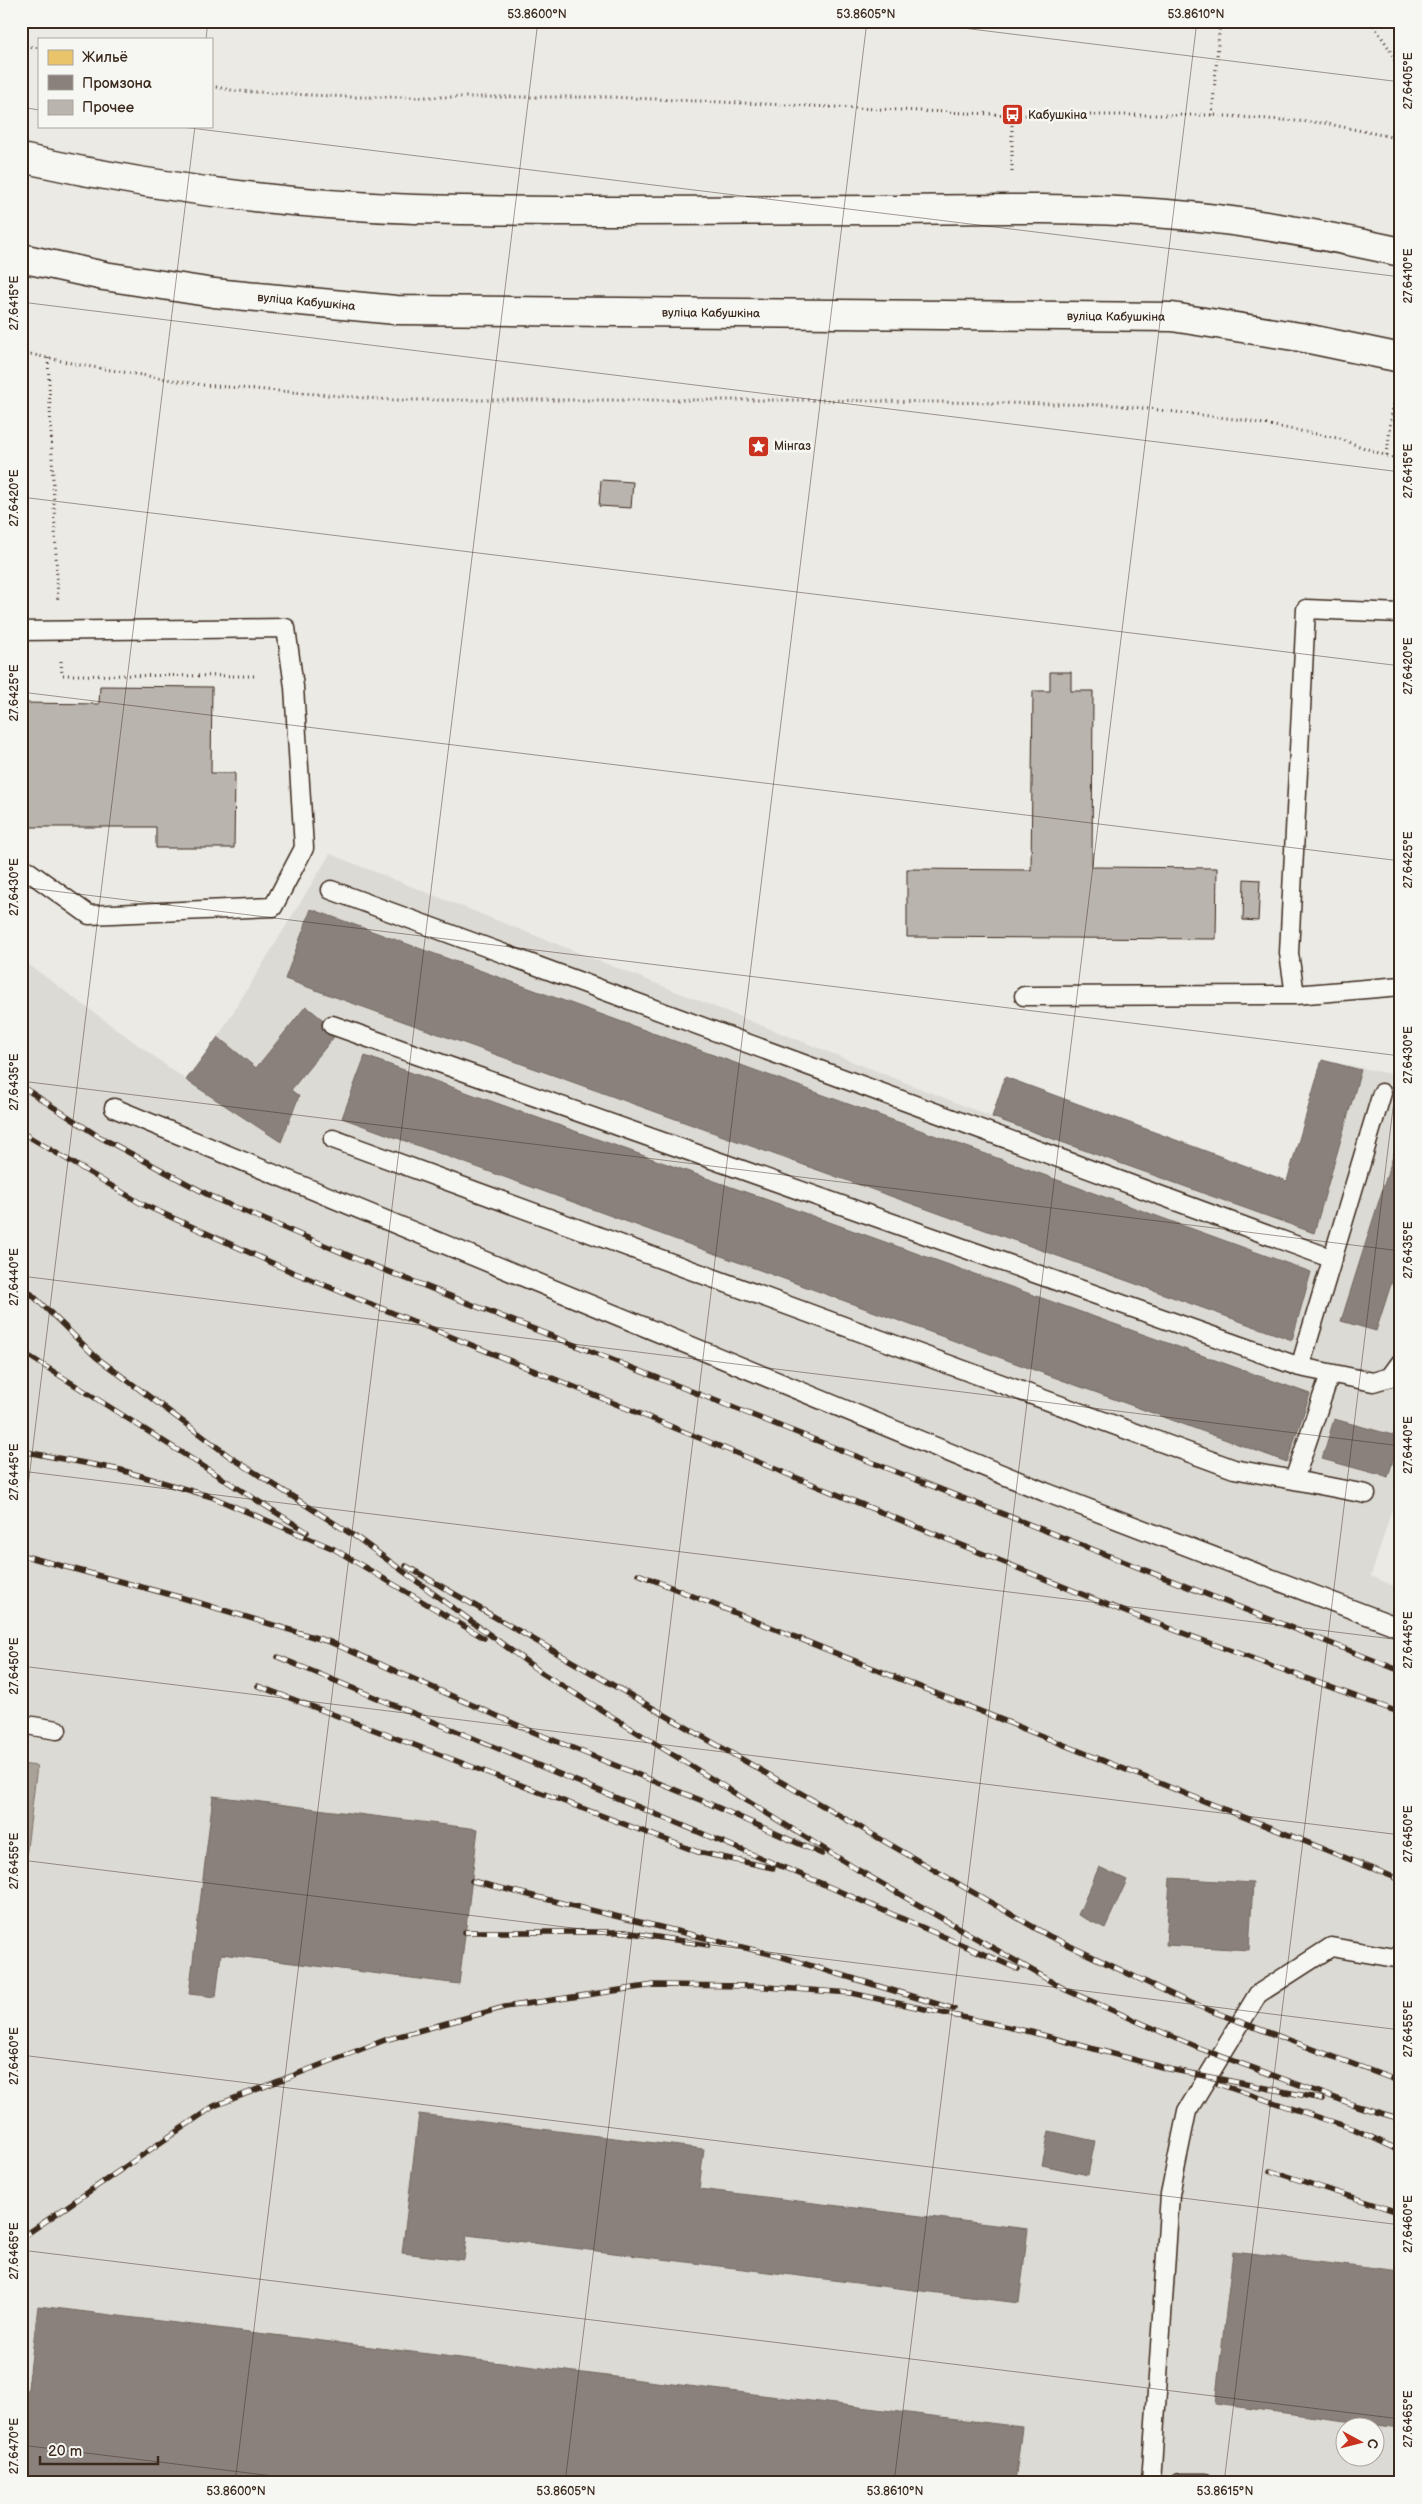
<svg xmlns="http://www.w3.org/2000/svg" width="1422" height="2504" font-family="'Balsamiq Sans',sans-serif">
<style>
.built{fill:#dcdad4;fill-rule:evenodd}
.water{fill:#a8a198;stroke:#7c7167}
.homes{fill:#e9c46a;stroke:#b59653}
.industry{fill:#8a817c;stroke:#726760}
.building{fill:#bab4ae;stroke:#3b2a1e}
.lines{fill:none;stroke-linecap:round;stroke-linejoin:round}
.service-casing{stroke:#3b2a1e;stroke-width:21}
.primary-casing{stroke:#3b2a1e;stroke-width:31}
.path{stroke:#3b2a1e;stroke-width:3;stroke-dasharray:1 4;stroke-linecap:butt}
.service{stroke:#f6f6f2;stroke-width:18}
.primary{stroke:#f6f6f2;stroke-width:28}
.rail-casing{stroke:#3b2a1e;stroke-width:5.5}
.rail{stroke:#f6f6f2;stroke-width:4;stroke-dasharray:11;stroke-linecap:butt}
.ticks{fill:none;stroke:#3b2a1e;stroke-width:1;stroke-opacity:0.45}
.labels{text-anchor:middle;stroke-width:5;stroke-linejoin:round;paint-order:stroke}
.poi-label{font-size:12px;fill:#3b2a1e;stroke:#f6f6f2;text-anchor:start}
.street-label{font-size:12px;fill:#3b2a1e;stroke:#f6f6f2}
.neatline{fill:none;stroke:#3b2a1e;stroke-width:2}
.ticks-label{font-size:12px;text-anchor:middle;fill:#3b2a1e}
</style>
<rect width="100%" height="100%" fill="#ebeae5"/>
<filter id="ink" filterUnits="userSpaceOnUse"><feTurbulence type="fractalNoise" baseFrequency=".02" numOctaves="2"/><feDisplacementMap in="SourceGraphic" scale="10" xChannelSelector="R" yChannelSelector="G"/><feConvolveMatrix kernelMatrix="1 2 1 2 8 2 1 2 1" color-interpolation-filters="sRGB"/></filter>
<g filter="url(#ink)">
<path class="built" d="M330,854l662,263 13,-40 282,104 35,-121 79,16v405l-30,95 30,13v894h-1380v-1524l165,121 32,-43zM1344,2426h30v30h-30z"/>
<path class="water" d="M21,1764l16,2 -16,132z"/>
<path class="homes" d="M964,21h113v1z"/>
<path class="industry" d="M311,909l1000,363 -19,68 -1007,-361z
M306,1006l32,26 -47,58 8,6 -18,46 -95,-62 32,-43 38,31z
M365,1056l945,338 -23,68 -945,-344z
M1322,1060l39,10 -47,163 -322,-116 13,-40 282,104z
M1401,1131v122l-25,78 -35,-10z
M1334,1419l66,18 -12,40 -66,-18z
M1401,1467v22l-6,-2z
M213,1796l265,33 -19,155 -238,-30 -5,43 -27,-3z
M1099,1867l28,13 -22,48 -27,-13z
M1170,1878l83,5 -4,67 -83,-5z
M419,2114l285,35 -5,40 329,40 -9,74 -552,-68 -3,25 -62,-7z
M1049,2131l46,10 -7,34 -46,-10z
M1233,2252l168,20v156l-186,-24z
M38,2306l984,121 -7,56h-994v-39z"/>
<path class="building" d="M601,480l32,2 -2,26 -32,-2z
M1050,672h21v19h22l-1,176 125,1 -1,71 -309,-2v-68l124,1 2,-179h17z
M100,686l112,1 -1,86h24l-1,75h-78v-21h-135v-124l78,1z
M1244,879l16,1 -2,41 -15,-1z"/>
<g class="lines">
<defs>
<path id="service" d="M21,631l265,-3 8,59 10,161 -31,59 -184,8 -68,-49
M331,890l1002,369
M1295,995l106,-9
M1024,996l271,-1 -6,-42 17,-344 95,4
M332,1025l968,342 73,15 17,-5 11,-15
M114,1108l931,384 356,136
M333,1139l901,330 60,11
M1300,1367l82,-274
M1330,1374l-36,106 72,14
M21,1724l36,6
M1151,2483l19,-289 17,-83 71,-117 73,-47 70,12
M1179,2483h27"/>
<g id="primary">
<path d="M21,158c129,29 261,46 394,51 158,4 316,1 474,1 92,-1 185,-3 278,4 79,6 157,21 234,38"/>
<path id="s1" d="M21,258l83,18 110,17 182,17 776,7 128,20 101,21"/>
</g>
</defs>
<use href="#service" class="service-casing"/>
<use href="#primary" class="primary-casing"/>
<path class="path" d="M1371,21l19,29 11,24
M21,45l18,3
M211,86l25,5 113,6h260l403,18h200l112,8 77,16
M1012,115v59
M1212,115l8,-94
M21,352l59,13 123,20 189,15h429l295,5 127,15 94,18 64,23
M48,358l10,244
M1387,455l6,-53
M61,661l1,14 192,1"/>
<use href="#service" class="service"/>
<use href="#primary" class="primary"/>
<defs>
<path id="rail" d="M21,1086l77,50 120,64 151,64 1032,407
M21,1132l121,72 148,67 838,342 273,100
M21,1284l75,73 133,99 130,83 183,134 316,197 208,120 130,57 161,59 44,13
M21,1351l286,181
M21,1451l100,19 91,27 122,52 150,89
M21,1555l162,43 147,44 201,89 179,73 112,50
M406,1566l643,370 141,67 211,79
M638,1574l763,306
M278,1657l524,218 216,94
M258,1686l440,166 75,16
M472,1881l307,75 175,53
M465,1932h160l83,13
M1218,2084l136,45 47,22
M1271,2171l130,42
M21,2238l193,-132 171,-66 120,-33 149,-22 98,1 99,7 180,39 138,37 153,30"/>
</defs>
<use href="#rail" class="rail-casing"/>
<use href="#rail" class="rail"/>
</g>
</g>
<path class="ticks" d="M906,21l495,61M206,39l2,-18M21,107l18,3M174,126l1227,151M21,302l1380,170M21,497l1380,169M21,692l1380,169M21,887l1380,169M21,1081l1380,170M21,1276l1380,170M21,1471l1380,169M21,1544l174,-1418M21,1666l1380,169M21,1860l1380,170M21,2055l1380,170M21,2250l1380,169M21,2445l309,38M235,2483l303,-2462M565,2483l302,-2462M894,2483l303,-2462M1224,2483l177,-1440"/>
<defs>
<symbol id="bus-square" viewBox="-11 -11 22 22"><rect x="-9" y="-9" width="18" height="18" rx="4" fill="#c8321e" stroke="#f6f6f2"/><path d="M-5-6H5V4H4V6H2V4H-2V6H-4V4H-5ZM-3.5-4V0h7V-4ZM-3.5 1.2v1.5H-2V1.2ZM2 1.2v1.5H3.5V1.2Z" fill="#fff"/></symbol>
<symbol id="sight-square" viewBox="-11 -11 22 22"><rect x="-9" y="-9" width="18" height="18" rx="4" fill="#c8321e" stroke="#f6f6f2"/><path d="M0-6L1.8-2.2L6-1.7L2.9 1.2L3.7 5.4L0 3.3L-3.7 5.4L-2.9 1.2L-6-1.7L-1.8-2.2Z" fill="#fff"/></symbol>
</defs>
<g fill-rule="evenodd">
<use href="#bus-square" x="1000" y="102" width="25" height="25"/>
<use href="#sight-square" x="746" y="434" width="25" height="25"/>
</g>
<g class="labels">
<g class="poi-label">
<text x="1028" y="119">Кабушкіна</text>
<text x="774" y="450">Мінгаз</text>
</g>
<g class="street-label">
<text dy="4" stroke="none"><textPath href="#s1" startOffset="289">вуліца Кабушкіна</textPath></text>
<text dy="4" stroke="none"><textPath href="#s1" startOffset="694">вуліца Кабушкіна</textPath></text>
<text dy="4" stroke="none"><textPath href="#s1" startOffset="1099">вуліца Кабушкіна</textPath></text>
</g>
</g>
<rect width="1422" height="2504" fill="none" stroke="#f6f6f2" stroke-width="55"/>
<rect x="38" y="38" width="175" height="90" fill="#f6f6f2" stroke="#aba49d"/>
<rect x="48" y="50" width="25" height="15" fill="#e9c46a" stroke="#aba49d"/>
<text x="82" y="62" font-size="15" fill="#3b2a1e">Жильё</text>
<rect x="48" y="75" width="25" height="15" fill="#8a817c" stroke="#aba49d"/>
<text x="82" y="88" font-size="15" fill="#3b2a1e">Промзона</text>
<rect x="48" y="100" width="25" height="15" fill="#bab4ae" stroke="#aba49d"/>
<text x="82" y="112" font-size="15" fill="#3b2a1e">Прочее</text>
<g transform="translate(1360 2442) rotate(97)"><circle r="24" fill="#f6f6f2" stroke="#aba49d"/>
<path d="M0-4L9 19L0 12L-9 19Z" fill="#c8321e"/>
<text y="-8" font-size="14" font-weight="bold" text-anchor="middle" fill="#3b2a1e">С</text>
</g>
<path d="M40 2456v8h118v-8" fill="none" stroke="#3b2a1e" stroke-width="2.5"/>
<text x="48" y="2456" font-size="15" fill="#3b2a1e" stroke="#f6f6f2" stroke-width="4" paint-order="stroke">20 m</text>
<rect x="28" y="28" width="1366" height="2448" class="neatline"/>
<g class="ticks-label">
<text x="537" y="18">53.8600°N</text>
<text x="866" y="18">53.8605°N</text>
<text x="1196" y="18">53.8610°N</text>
<text transform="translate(1408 81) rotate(-90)" y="4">27.6405°E</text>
<text transform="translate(1408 276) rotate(-90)" y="4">27.6410°E</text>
<text transform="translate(14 303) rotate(-90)" y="4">27.6415°E</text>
<text transform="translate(1408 471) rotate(-90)" y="4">27.6415°E</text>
<text transform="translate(14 498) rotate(-90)" y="4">27.6420°E</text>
<text transform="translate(1408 666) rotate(-90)" y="4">27.6420°E</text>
<text transform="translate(14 693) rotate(-90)" y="4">27.6425°E</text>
<text transform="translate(1408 860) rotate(-90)" y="4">27.6425°E</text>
<text transform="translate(14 887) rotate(-90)" y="4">27.6430°E</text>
<text transform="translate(1408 1055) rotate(-90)" y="4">27.6430°E</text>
<text transform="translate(14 1082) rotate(-90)" y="4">27.6435°E</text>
<text transform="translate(1408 1250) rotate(-90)" y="4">27.6435°E</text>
<text transform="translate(14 1277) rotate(-90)" y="4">27.6440°E</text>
<text transform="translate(1408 1445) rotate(-90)" y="4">27.6440°E</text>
<text transform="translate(14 1472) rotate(-90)" y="4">27.6445°E</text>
<text transform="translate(1408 1640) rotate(-90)" y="4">27.6445°E</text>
<text transform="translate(14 1666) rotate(-90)" y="4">27.6450°E</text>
<text transform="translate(1408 1834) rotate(-90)" y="4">27.6450°E</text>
<text transform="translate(14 1861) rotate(-90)" y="4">27.6455°E</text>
<text transform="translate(1408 2029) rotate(-90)" y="4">27.6455°E</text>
<text transform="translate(14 2056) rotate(-90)" y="4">27.6460°E</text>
<text transform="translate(1408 2224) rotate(-90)" y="4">27.6460°E</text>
<text transform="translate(14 2251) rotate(-90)" y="4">27.6465°E</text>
<text transform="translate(1408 2419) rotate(-90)" y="4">27.6465°E</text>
<text transform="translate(14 2446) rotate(-90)" y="4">27.6470°E</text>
<text x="236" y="2495">53.8600°N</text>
<text x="566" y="2495">53.8605°N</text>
<text x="895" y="2495">53.8610°N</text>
<text x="1225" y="2495">53.8615°N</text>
</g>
</svg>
